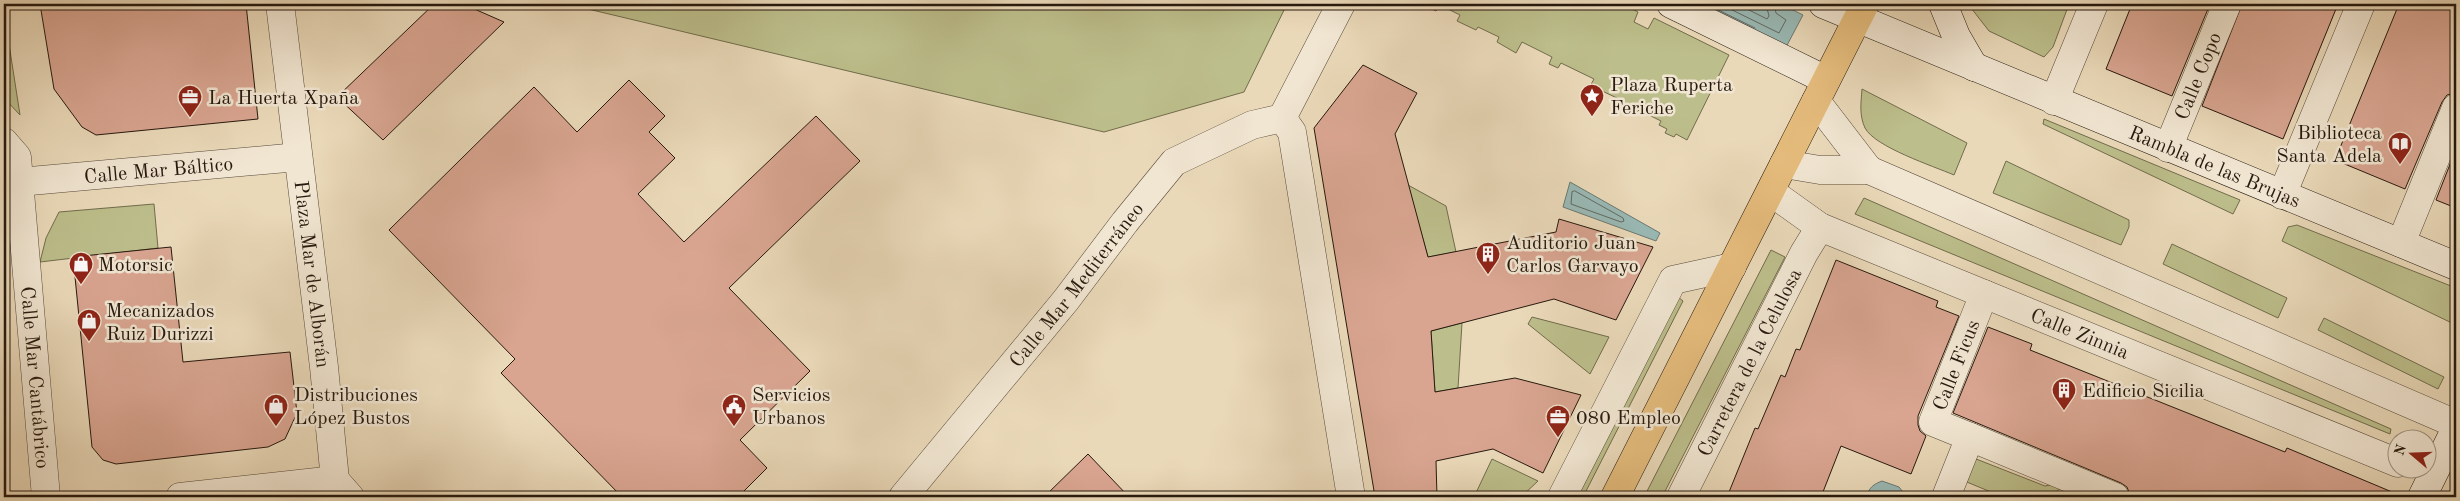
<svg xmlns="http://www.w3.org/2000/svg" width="2460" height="501" font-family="'Old Standard TT',serif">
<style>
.green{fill:#bcbe8b;stroke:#716c4c}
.water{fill:#99b9b5;stroke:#6b7972}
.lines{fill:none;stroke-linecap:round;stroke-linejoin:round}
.shore{stroke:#606962;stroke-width:1}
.building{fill:#d9a591;stroke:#26190e}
.street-casing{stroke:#574939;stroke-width:29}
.secondary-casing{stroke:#26190e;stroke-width:29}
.highway-casing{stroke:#26190e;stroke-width:29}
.street{stroke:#f1e6d2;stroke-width:28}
.secondary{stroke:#f1e6d2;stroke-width:28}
.highway{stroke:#e5bc7c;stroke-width:28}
.labels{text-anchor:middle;stroke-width:5;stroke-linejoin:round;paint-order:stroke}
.street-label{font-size:20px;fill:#26190e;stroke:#f1e6d2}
.poi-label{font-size:20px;fill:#26190e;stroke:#f1e6d2;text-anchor:start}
</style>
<rect width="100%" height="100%" fill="#ead9b9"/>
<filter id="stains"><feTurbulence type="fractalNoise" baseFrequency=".004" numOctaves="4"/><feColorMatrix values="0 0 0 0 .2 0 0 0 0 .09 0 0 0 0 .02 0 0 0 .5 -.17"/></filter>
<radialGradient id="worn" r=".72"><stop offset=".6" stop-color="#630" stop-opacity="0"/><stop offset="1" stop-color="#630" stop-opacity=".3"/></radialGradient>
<path class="green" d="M567,4h720l-43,88 -140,40z
M1421,4h202l15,8 -4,10 14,7 6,-11 75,37 -42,85 -11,-6 -2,3 -9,-4 2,-4 -8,-4 2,-4 -22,-11 -2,2 -11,-5 -2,4 -8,-5 3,-7 -19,-9 -1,3 -10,-5 5,-9 -33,-16 -3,5 -9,-4 3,-7 -30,-15 -6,11 -19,-11 2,-5 -21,-10 -2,3 -19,-9 3,-6 -20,-10 -4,6z
M1968,4h101l-16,43 -9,10 -55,-26z
M4,12l16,103 -16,-17z
M1862,89l105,54 -13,32c-21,-9 -79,-28 -89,-47 -6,-13 -4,-25 -3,-39z
M2044,119l196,81 -7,14 -190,-90z
M2006,161l123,59v7l-8,18 -128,-52z
M1408,185l38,21 10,46 -28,5z
M1864,198l527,231 -1,5 -535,-220z
M154,204l4,44 -118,14 6,-24 13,-26z
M2297,225l159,63v37l-174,-84 6,-14z
M2172,244l115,54 -9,20 -115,-54z
M1771,250l14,7 -123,240h-18z
M1678,297l5,4 -100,196h-9z
M1532,317l77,20 -19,37 -62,-50z
M2324,318l120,59 -6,12 -120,-59z
M1462,323l-4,65 -23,4 -4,-61z
M1971,457l74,29 18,-4 2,6 -7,2 -8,7h-47l-41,-17z
M1492,459l46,22 -17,16h-47z"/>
<path class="water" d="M1695,4h86l22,11 -18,34z
M1570,182l90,51 -4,8 -93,-34z
M1882,481l17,6 8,10h-40c1,-9 7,-13 15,-16z"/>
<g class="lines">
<path class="shore" d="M1706,4l49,24
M1720,4l59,29 7,-13 -10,-7 -2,-9
M1737,4l30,15 2,-3 -3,-12
M1575,191l48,27 1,3 -3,1 -50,-18 1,-12z"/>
</g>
<path class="building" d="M40,4h206l12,115 -162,16 -14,-8 -28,-38z
M434,4h29l41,18 -121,118 -46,-43z
M2132,4h78l-38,92 -66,-27z
M2242,4h96l-55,135 -81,-33z
M2399,4h57v89l-9,2 -5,7 -37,87 -70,-29z
M1363,65l54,28 -22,41 33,123 128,-25 3,-13 94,28 -37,73 -62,-21 -123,32 4,61 80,-14 66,17 -38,78 -50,-24 -57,12 1,36h-62l-61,-369z
M629,80l36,36 -16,16 26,26 -37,36 46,48 132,-126 44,45 -131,127 81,83 -70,69 27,28 -29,29h-116l-121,-124 14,-14 -126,-129 145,-143 43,45z
M2456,149v59l-20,-8z
M171,247l12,115 107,-10 7,61 -12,26 -17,8 -152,17 -13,-4 -11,-13 -19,-190z
M1836,260l102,41 -2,6 23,9 -41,100v9l2,6 6,5 -15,38 -70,-28 -20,51h-94l28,-69 3,1 23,-54 4,2 11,-28 4,1z
M1988,327l44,17 -2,6 255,102 2,-4 117,49h-268l-6,-2 -3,-8 -6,-4 -168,-70z
M1088,454l41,43h-85z"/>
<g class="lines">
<defs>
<g id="street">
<path id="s1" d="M280,4l44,363 11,113"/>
<path d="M1816,101l53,69"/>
<path d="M2054,101l40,-97"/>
<path d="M1282,118l10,14 59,365"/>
<path d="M1282,118l59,-114"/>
<path id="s2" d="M4,142l13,15 29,340"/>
<path id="s3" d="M2168,148l59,-144"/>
<path d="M1784,164l36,6h49l587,254"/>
<path id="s4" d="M19,182l279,-25"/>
<path id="s5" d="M1771,192l49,35 578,236"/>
<path d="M2282,195l79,-191"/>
<path d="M2401,243l55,-135"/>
<path d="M1970,437l145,60"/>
<path d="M335,480l15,17"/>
<path d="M180,497l155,-17"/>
<path id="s6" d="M903,497l163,-197 59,-78 49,-60 78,-37 30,-7"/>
<path d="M1562,497l111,-217 59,-13"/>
<path id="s7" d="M1681,497l123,-244 16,-26"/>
<path id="s8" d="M1946,497l24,-60 -37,-15 51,-128"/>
</g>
<g id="secondary">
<path d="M1671,4l155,76"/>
<path id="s9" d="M1823,4l633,262"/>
<path d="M1943,4l13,32 18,31"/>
<path d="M2422,497l34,-69"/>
</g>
<path id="highway" d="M1615,497l250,-493"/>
</defs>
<use href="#street" class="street-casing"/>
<use href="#secondary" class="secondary-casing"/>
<use href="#highway" class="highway-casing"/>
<use href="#street" class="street"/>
<use href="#secondary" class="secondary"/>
<use href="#highway" class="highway"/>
</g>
<defs>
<symbol id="sight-pin" viewBox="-11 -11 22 30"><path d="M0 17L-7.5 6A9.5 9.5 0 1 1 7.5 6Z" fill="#8f2418" stroke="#f1e6d2"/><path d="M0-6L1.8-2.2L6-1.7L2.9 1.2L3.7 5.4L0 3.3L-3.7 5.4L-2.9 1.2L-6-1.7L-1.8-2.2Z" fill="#fff"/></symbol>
<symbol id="office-pin" viewBox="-11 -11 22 30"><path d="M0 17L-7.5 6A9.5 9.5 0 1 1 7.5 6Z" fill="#8f2418" stroke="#f1e6d2"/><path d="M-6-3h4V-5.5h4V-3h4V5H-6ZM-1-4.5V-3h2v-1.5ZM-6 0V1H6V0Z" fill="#fff"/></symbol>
<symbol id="library-pin" viewBox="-11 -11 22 30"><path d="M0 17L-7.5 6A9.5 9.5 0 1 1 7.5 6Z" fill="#8f2418" stroke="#f1e6d2"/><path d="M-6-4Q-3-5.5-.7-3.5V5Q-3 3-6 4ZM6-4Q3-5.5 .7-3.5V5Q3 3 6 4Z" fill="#fff"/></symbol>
<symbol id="building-pin" viewBox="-11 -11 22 30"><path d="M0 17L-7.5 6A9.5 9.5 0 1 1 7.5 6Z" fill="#8f2418" stroke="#f1e6d2"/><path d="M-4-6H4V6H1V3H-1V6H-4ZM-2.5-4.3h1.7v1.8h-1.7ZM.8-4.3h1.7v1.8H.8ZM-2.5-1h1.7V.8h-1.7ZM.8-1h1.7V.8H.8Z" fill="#fff"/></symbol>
<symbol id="shop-pin" viewBox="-11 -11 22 30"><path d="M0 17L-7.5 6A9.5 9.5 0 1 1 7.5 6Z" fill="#8f2418" stroke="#f1e6d2"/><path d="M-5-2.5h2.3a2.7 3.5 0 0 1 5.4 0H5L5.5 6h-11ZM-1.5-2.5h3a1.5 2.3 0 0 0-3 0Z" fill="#fff"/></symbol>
<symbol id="civic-pin" viewBox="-11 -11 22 30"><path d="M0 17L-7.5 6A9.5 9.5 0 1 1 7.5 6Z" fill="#8f2418" stroke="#f1e6d2"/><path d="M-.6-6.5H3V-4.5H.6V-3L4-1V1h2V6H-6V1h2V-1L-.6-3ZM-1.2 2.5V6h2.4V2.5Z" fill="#fff"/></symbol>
</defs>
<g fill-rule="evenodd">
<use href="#sight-pin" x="1578" y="82" width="28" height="38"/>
<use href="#office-pin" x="176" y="83" width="28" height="38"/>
<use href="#library-pin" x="2386" y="130" width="28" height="38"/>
<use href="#building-pin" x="1474" y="240" width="28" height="38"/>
<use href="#shop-pin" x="67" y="250" width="28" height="38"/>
<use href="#shop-pin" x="75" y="307" width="28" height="38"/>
<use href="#building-pin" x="2050" y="376" width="28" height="38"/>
<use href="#shop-pin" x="262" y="392" width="28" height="38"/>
<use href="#civic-pin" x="720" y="392" width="28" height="38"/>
<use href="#office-pin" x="1544" y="403" width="28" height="38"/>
</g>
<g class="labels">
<g class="street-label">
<text dy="7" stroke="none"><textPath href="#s3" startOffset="78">Calle Copo</textPath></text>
<text dy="7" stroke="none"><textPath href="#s9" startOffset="424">Rambla de las Brujas</textPath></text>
<text dy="7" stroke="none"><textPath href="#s4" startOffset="140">Calle Mar Báltico</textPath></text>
<text dy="7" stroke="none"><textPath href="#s1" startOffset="272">Plaza Mar de Alborán</textPath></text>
<text dy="7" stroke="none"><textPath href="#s6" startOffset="274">Calle Mar Mediterráneo</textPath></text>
<text dy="7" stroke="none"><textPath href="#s5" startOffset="341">Calle Zinnia</textPath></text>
<text dy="7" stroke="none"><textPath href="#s7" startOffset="151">Carretera de la Celulosa</textPath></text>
<text dy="7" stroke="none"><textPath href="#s8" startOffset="166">Calle Ficus</textPath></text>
<text dy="7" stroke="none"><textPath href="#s2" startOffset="241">Calle Mar Cantábrico</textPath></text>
</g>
<g class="poi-label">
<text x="1610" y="91">Plaza Ruperta<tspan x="1610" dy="23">Feriche</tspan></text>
<text x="208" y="104">La Huerta Xpaña</text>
<text x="2382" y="139" text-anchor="end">Biblioteca<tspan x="2382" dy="23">Santa Adela</tspan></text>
<text x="1506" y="249">Auditorio Juan<tspan x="1506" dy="23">Carlos Garvayo</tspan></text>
<text x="98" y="271">Motorsic</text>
<text x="106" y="317">Mecanizados<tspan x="106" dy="23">Ruiz Durizzi</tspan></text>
<text x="2082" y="397">Edificio Sicilia</text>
<text x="294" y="401">Distribuciones<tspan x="294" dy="23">López Bustos</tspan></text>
<text x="752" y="401">Servicios<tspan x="752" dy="23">Urbanos</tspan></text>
<text x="1576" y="424">080 Empleo</text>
</g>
</g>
<rect width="2460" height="501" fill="none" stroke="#ead9b9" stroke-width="20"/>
<rect x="5" y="5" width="2450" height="491" fill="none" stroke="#26190e" stroke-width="2.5"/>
<rect x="10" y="10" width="2440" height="481" fill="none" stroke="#26190e"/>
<g transform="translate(2412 454) rotate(289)"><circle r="24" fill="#f1e6d2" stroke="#a09484"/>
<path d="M0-4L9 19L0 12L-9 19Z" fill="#8f2418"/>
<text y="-8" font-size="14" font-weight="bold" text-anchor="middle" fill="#26190e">N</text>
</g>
<rect width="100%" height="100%" filter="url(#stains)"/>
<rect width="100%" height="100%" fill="url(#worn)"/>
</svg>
